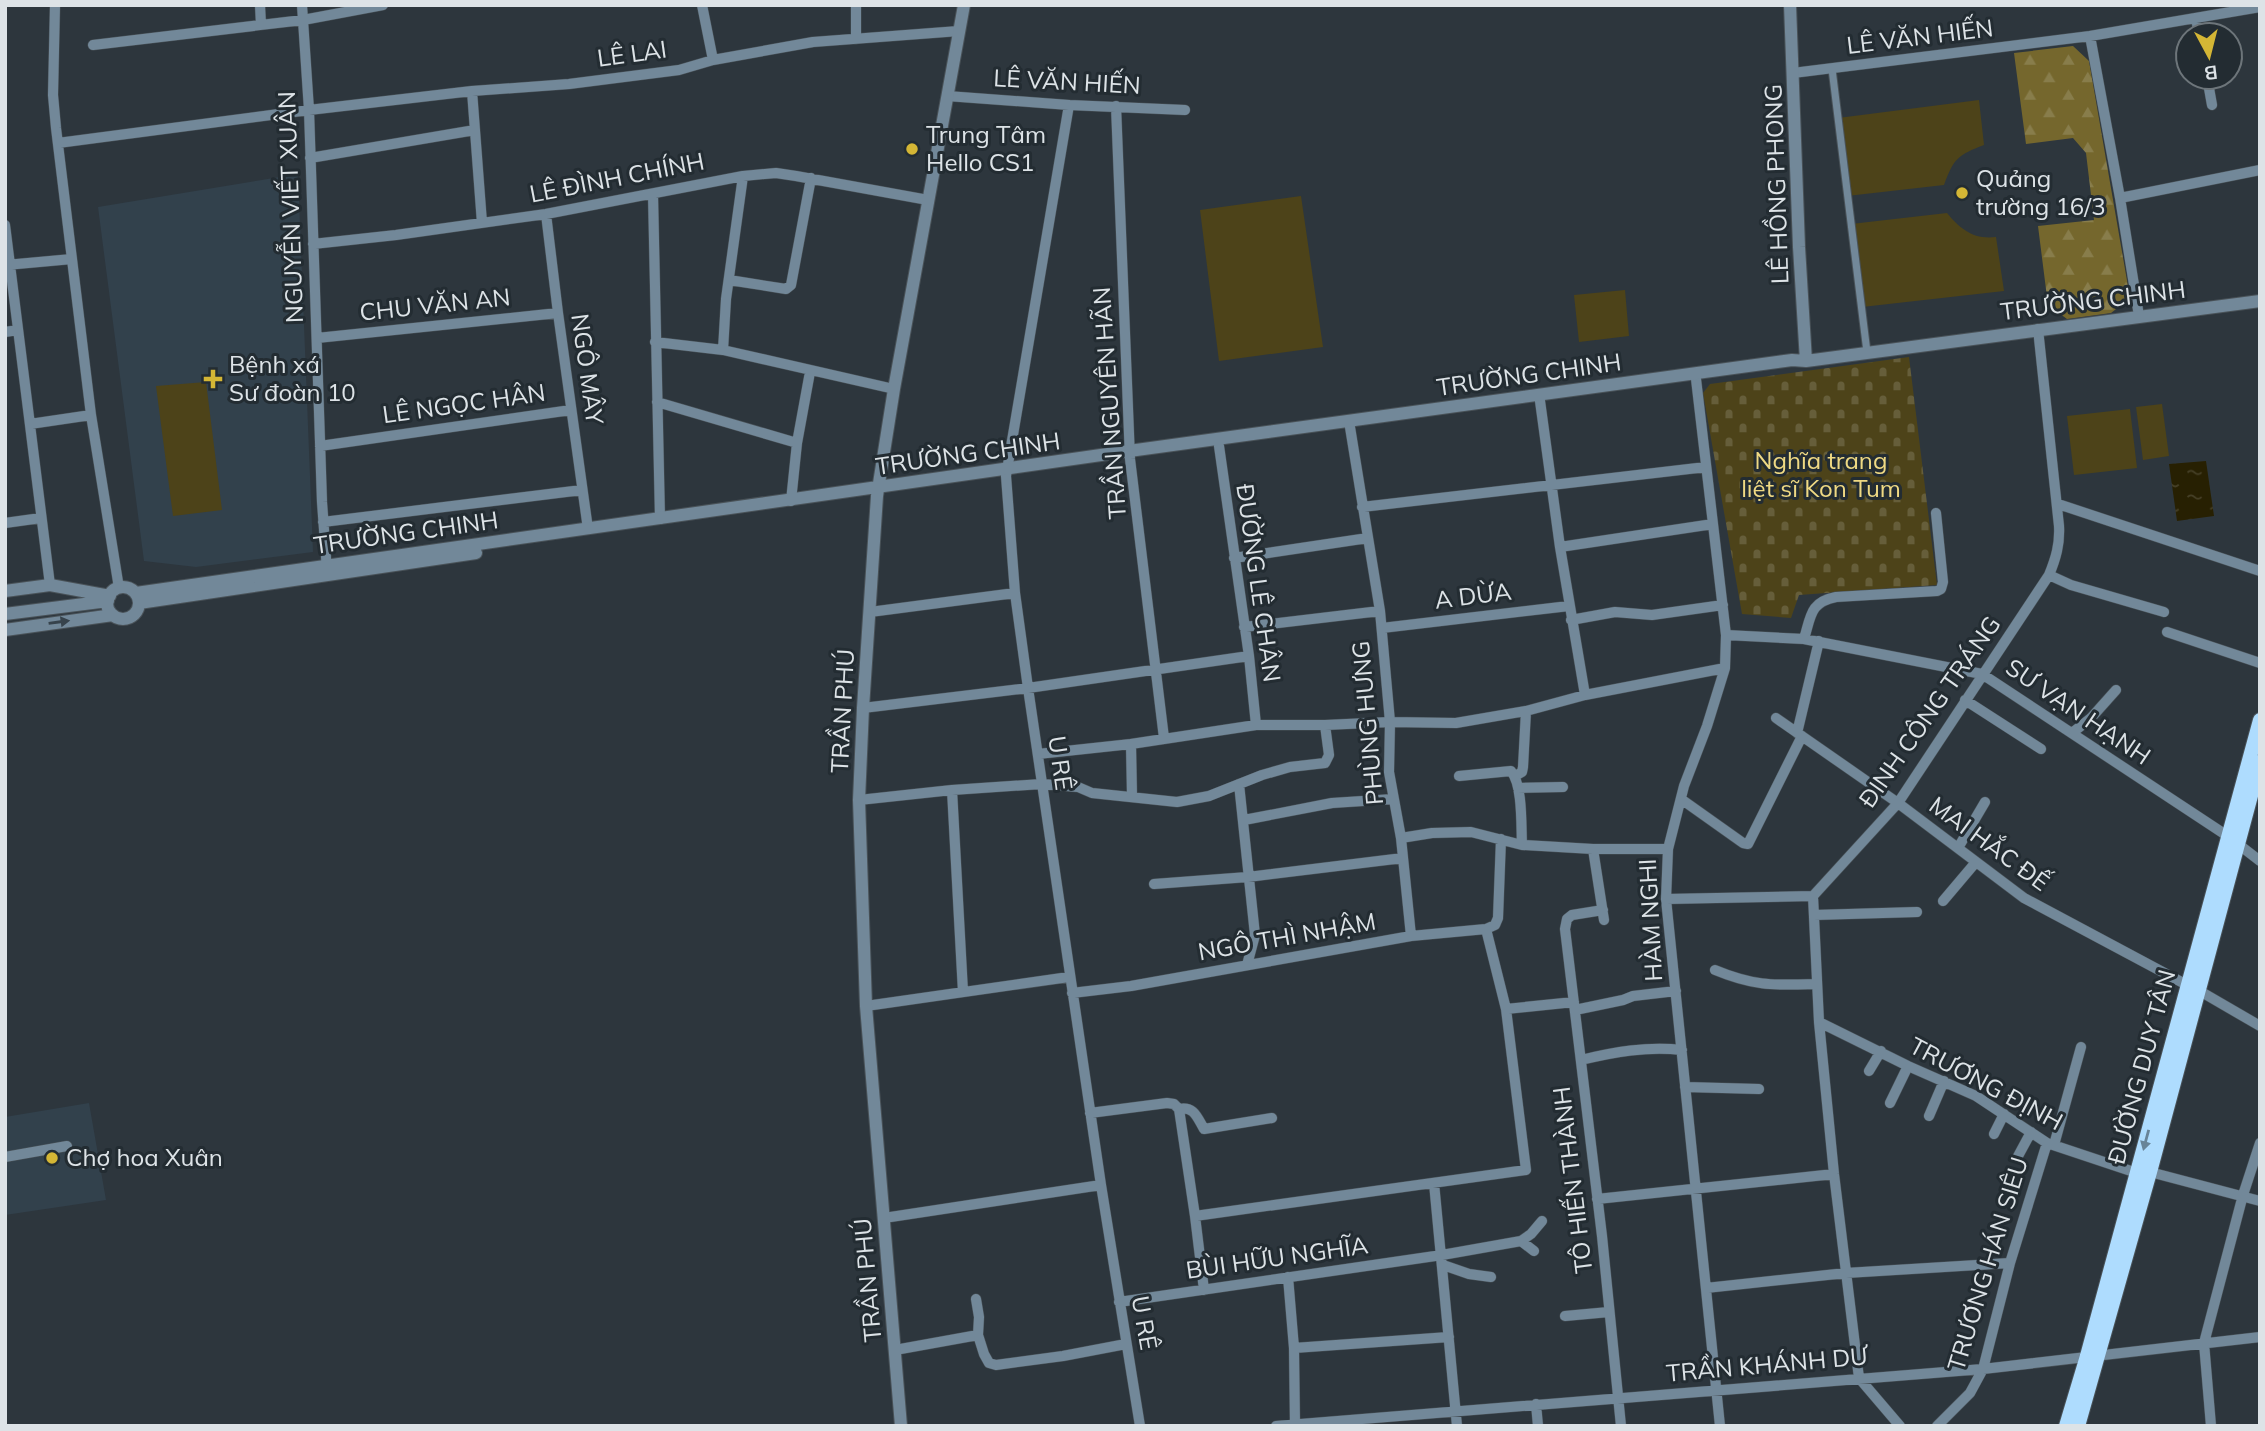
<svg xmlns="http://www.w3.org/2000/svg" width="2265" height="1431" font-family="Mulish,sans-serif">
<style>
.built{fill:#32414c}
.grass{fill:#4d4319}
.forest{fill:url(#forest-firs)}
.cemetery{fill:url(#cemetery-stones)}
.water{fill:url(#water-ripples)}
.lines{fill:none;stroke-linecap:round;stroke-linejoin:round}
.pedestrian-casing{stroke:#495258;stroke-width:9}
.minor-casing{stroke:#495258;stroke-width:11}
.tertiary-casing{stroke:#495258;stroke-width:14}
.primary-casing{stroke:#495258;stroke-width:16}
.pedestrian{stroke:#728899;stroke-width:7}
.minor{stroke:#728899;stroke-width:10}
.tertiary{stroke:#728899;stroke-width:12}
.primary{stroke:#aedcfe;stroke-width:14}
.oneway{fill:#37434c}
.oneway2{fill:#688498}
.poi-dot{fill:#d4b635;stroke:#232c32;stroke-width:2.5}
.labels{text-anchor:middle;stroke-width:6;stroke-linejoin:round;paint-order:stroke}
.street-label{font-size:24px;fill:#dde3e7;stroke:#232c32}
.poi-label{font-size:24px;fill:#dde3e7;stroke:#232c32;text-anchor:start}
.park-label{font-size:24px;fill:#efd983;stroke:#232c32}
</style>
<defs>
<pattern id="forest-firs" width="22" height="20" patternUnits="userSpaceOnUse" patternTransform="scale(1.75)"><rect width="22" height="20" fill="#75672d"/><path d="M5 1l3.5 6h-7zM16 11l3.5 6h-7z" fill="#887d4b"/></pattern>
<pattern id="cemetery-stones" width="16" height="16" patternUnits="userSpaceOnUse" patternTransform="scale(1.75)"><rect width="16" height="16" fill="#4d4319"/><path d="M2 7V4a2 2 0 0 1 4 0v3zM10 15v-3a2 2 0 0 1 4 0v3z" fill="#665e3a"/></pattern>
<pattern id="water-ripples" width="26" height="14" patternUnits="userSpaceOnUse" patternTransform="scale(1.75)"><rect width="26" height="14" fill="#272002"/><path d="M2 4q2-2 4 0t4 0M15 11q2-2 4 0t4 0" fill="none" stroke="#464027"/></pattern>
</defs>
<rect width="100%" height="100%" fill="#2d363d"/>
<path class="built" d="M298,174l15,378 -117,15 -52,-6 -46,-354z
M89,1103l17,97 -101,15v-98z"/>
<path class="grass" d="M1979,100l5,45c-26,10 -30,13 -40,40l-97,11 -9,-78z
M1301,196l22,151 -104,14 -19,-151z
M1947,213c13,16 27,27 49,24l8,54 -142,16 -11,-83z
M1625,290l4,46 -50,6 -5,-47z
M206,382l16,128 -49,6 -17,-130z
M2162,404l7,52 -26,4 -7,-53z
M2130,409l7,59 -63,7 -7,-59z"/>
<path class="forest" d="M2073,46l16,15 41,237 -19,15 -44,6 -19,-14 -10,-79 56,-6 -8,-67 -13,-15 -47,6 -12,-91z"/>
<path class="cemetery" d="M1909,357l28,228 -138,10 -8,23 -49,-4 -39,-221 7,-9z"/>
<path class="water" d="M2206,461l8,55 -37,5 -8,-57z"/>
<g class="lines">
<defs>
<path id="pedestrian" d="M1832,69l35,283"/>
<path id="minor" d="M55,5l-2,90 3,33 35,287 28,173
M260,5l1,20
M302,5l7,105 13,392 5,69
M702,5l11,55
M856,5v34
M2196,18l3,17
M2090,36l30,162 19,118
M93,45l210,-25 80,-15
M1793,73l297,-37 170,-29
M2207,77l5,28
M472,91l10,132
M947,96l122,9 116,5
M1069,105l-63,371 9,117 13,95 73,497 39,241
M1116,106l14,353 34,279
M58,143l251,-33 163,-19 97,-7 110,-14 34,-10 100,-18 146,-11
M310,158l165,-28
M653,194l7,325
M2120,198l140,-28
M546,214l12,99 30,216
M5,225l45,360
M313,244l83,-9 150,-21 197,-38 33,-3 20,3 132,24
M6,265l66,-6
M729,280l57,9 5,-4 20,-107
M5,332l13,-2
M317,338l241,-25
M655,342l68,8 171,39
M723,350l3,-51 17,-123
M1696,379l30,256 -1,33 -18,58 -23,60 -16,63 -2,50 54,527
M1540,401l20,146 25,148
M657,402l140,41
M1349,421l31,190 10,111 -1,50 12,66 31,-5 39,-1 51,13 71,4h75
M30,424l61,-9
M320,446l251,-36
M1219,446l30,210 7,69
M791,501l6,-58 13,-71
M2058,504l202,67
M1362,507l344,-40
M323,522l259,-32
M5,523l36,-5
M1560,547l153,-23
M1234,558l134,-20
M2049,575l22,10 93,27
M870,612l145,-19
M1571,620l44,-8 37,3 71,-10
M1244,627l136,-16
M1382,628l187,-22
M2167,632l93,31
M1726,635l78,4 178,35 247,163 31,24
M1804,639c7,-23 6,-37 32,-42l101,-6 4,-2 2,-7 -7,-69
M1965,700l76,49
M863,708l165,-20 221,-32
M1776,718l122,85 126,95 163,87
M1797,733l22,-92
M2072,733l19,-15 25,-28
M1038,754l93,-10
M1459,776l52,-5c12,14 10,55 11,74
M1515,776l7,-4 1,-5 3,-56
M1239,784l16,151 -8,30
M1518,788l45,-1
M952,790l11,202
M1132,796l-1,-52 125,-19h69l65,-3 66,1 70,-12 59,-16 140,-27
M1681,799l62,44 5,1 54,-108
M859,800l93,-10 90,-6 36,3 14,6 85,9 32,-6 53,-21 28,-8 35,-4 4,-8 -4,-30
M1244,820l88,-17 62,-4
M1958,848l27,-46
M1593,849l11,71
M1154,884l94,-7 155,-19
M1666,899l147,-3
M1943,901l33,-39
M1603,910l-31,5 -5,4 -2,10 37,307 19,190
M1814,915l103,-3
M1486,929l20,80 68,-7
M1411,936l75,-7 9,-4 3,-7 3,-79
M1715,970c41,17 60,15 102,14
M2198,990l62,36
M1072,993l59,-7 280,-50 -10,-98
M866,1006l203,-29
M1575,1010l48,-10 10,-4 43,-5
M1819,1022l89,44 68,30 71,47 90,30
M1581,1060c33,-8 66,-14 101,-10
M1869,1071l12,-20
M1685,1087l74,2
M1890,1103l18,-37
M1179,1109c15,-3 18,8 25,20l68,-11
M1090,1113l77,-10 7,1 5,5 16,107 9,74
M1929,1116l15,-35
M1994,1134l10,-20
M2054,1145l27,-98
M5,1157l62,-11
M2017,1158l14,-26
M2150,1172l110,29
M1434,1183l23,243
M1597,1199l237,-25
M1195,1216l331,-46 -20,-161
M884,1218l217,-33
M1521,1241l13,10
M1443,1265l26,9 22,3
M1288,1277l6,71 1,78
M1706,1288l140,-15 164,-10
M976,1299l3,18 -1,18
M1119,1302l323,-47 79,-14 10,-7 11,-13
M1565,1316l44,-4
M1294,1348l155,-11
M895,1350l83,-15 6,19 5,9 7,2 67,-9 63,-12
M1536,1404l2,22
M1276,1426l707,-57 277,-32
M1900,1426l-41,-48 -25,-204 -15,-152 -6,-126 85,-93 151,-228c7,-17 11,-31 10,-49l-21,-197
M1937,1426l33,-33 13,-24 27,-106 37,-120
M2211,1426l-7,-83 39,-148 17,-52"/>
<path id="tertiary" d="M1790,5l9,242 7,114
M107 603a16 16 0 1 1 32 0a16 16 0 1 1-32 0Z
M5,591l45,-6 60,11
M136,593l993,-142 663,-91 14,1 454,-60
M139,603l337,-50
M5,614l103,-13
M5,630l108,-15
M901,1426l-35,-420 -7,-206 4,-92 14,-212 17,-107 70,-384"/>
<path id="primary" d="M2066,1426l21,-70 173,-636
M2078,1426l72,-254 110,-410"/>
</defs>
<use href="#pedestrian" class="pedestrian-casing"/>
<use href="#minor" class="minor-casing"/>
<use href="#tertiary" class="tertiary-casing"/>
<use href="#primary" class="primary-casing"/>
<use href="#pedestrian" class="pedestrian"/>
<use href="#minor" class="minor"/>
<use href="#tertiary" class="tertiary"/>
<use href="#primary" class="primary"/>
</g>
<defs><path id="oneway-solid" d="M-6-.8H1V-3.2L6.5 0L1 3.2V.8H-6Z" transform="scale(1.75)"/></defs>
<use class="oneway" href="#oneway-solid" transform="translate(59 622) rotate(-8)"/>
<use class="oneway2" href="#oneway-solid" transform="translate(2146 1140) rotate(105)"/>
<g class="poi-dot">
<circle cx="912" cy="149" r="7"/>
<circle cx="1962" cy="193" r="7"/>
<path d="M209.5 368.5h7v7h7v7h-7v7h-7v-7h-7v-7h7z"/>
<circle cx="52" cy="1158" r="7"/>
</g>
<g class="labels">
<g class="street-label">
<text transform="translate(1920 37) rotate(-7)" y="8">LÊ VĂN HIẾN</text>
<text transform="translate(632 54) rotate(-8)" y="8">LÊ LAI</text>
<text transform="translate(1067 82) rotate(3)" y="8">LÊ VĂN HIẾN</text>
<text transform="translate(617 178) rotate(-11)" y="8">LÊ ĐÌNH CHÍNH</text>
<text transform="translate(1777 184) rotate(-92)" y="8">LÊ HỒNG PHONG</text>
<text transform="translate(291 207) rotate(-92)" y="8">NGUYỄN VIẾT XUÂN</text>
<text transform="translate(2093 301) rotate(-7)" y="8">TRƯỜNG CHINH</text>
<text transform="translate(435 305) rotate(-6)" y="8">CHU VĂN AN</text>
<text transform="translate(587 369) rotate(82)" y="8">NGÔ MÂY</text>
<text transform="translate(1529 375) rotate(-8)" y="8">TRƯỜNG CHINH</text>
<text transform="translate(1110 403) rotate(-94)" y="8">TRẦN NGUYÊN HÃN</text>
<text transform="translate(464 404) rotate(-8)" y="8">LÊ NGỌC HÂN</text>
<text transform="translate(968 454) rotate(-8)" y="8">TRƯỜNG CHINH</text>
<text transform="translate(406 533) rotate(-8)" y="8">TRƯỜNG CHINH</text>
<text transform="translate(1258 583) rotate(82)" y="8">ĐƯỜNG LÊ CHÂN</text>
<text transform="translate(1473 596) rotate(-7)" y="8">A DỪA</text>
<text transform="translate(843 711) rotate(-87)" y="8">TRẦN PHÚ</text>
<text transform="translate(1930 712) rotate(-55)" y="8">ĐINH CÔNG TRÁNG</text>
<text transform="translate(2078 712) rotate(34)" y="8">SƯ VẠN HẠNH</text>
<text transform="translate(1368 723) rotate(-95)" y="8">PHÙNG HƯNG</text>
<text transform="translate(1060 763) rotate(82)" y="8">U RÊ</text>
<text transform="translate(1989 844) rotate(36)" y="8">MAI HẮC ĐẾ</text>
<text transform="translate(1651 920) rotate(-93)" y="8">HÀM NGHI</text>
<text transform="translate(1287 937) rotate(-10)" y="8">NGÔ THÌ NHẬM</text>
<text transform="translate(2142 1067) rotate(-75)" y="8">ĐƯỜNG DUY TÂN</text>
<text transform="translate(1986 1084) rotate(28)" y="8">TRƯƠNG ĐỊNH</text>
<text transform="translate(1573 1180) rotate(-97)" y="8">TÔ HIẾN THÀNH</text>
<text transform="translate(1277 1258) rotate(-8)" y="8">BÙI HỮU NGHĨA</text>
<text transform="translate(1988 1264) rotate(-73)" y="8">TRƯƠNG HÁN SIÊU</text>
<text transform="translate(868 1280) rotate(-95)" y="8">TRẦN PHÚ</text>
<text transform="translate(1144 1323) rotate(80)" y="8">U RÊ</text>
<text transform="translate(1767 1365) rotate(-5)" y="8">TRẦN KHÁNH DƯ</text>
</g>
<g class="poi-label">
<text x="926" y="143">Trung Tâm<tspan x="926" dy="28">Hello CS1</tspan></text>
<text x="1976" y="187">Quảng<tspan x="1976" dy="28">trường 16/3</tspan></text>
<text x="229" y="373">Bệnh xá<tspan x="229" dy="28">Sư đoàn 10</tspan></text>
<text x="66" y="1166">Chợ hoa Xuân</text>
</g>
<g class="park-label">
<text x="1821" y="469">Nghĩa trang<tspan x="1821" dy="28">liệt sĩ Kon Tum</tspan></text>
</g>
</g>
<rect width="2265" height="1431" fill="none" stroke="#dde3e7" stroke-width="14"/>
<g transform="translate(2209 56) rotate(173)"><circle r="33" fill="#232c32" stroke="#6d757a" stroke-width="2"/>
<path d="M0-5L12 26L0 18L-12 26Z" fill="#d4b635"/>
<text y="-10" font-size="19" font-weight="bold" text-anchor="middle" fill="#dde3e7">B</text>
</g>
</svg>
